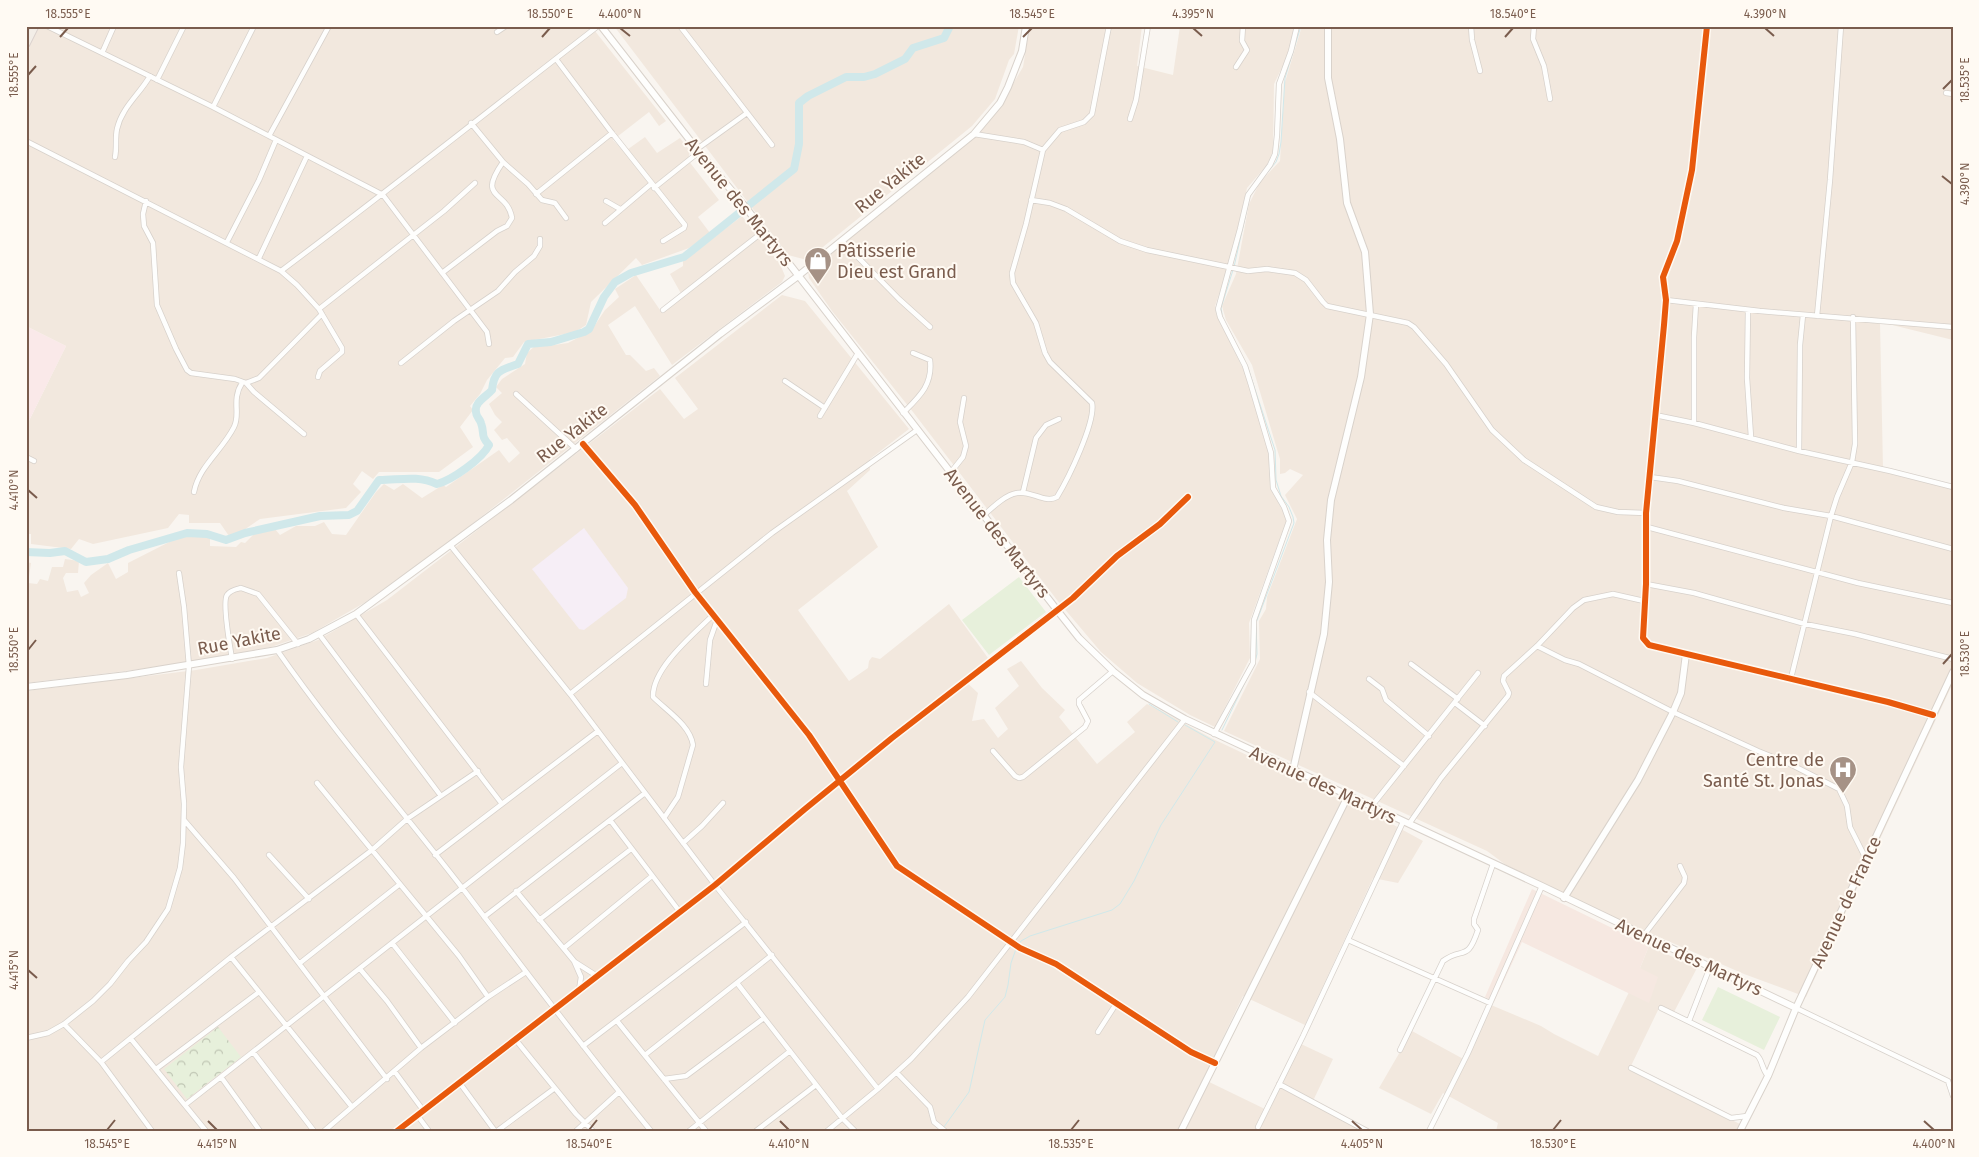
<svg xmlns="http://www.w3.org/2000/svg" width="1979" height="1157" font-family="'Fira Sans',sans-serif">
<style>
.residential{fill:#f2e8de}
.commercial{fill:#f6e8e1}
.education{fill:#f6eef6}
.medical{fill:#fae9e9}
.park{fill:url(#park-crowns)}
.pitch{fill:#e7f0db}
.lines{fill:none;stroke-linecap:round;stroke-linejoin:round}
.stream{stroke:#d0e8ea;stroke-width:1}
.river{stroke:#d0e8ea;stroke-width:8}
.street-casing{stroke:#d7d1cb;stroke-width:6}
.secondary-casing{stroke:#d9d2cb;stroke-width:8}
.primary-casing{stroke:#dad1cc;stroke-width:9}
.street{stroke:#fefefd;stroke-width:4.5}
.secondary{stroke:#fefefd;stroke-width:6}
.primary{stroke:#f3eee8;stroke-width:7}
.cycleway-casing{stroke:#fffaf3;stroke-width:9}
.cycleway{stroke:#e8590c;stroke-width:6}
.ticks{fill:none;stroke:#7a5c4d;stroke-width:2}
.labels{text-anchor:middle;stroke-width:4;stroke-linejoin:round;paint-order:stroke}
.street-label{font-size:18px;fill:#7a5c4d;stroke:#fffaf3}
.poi-label{font-size:18px;fill:#7a5c4d;stroke:#fffaf3;text-anchor:start}
.neatline{fill:none;stroke:#7a5c4d;stroke-width:2}
.ticks-label{font-size:12px;text-anchor:middle;fill:#7a5c4d}
</style>
<defs>
<pattern id="park-crowns" width="20" height="18" patternUnits="userSpaceOnUse" patternTransform="scale(1.25)"><rect width="20" height="18" fill="#e7f0db"/><path d="M2 6a3 3 0 1 1 6 0M12 15a3 3 0 1 1 6 0" fill="none" stroke="#c0c6b4"/></pattern>
</defs>
<rect width="100%" height="100%" fill="#f9f5f0"/>
<path class="residential" d="M40,26h551l75,95 -7,5 -10,-14 -36,28 11,12 21,-15 12,16 23,-15 10,13 -2,9 31,40 -21,17 12,16 -21,15 -47,17 -6,-7 -45,44 -5,23 -11,7 -51,10 -11,15 -8,1 -18,22 -7,14 -10,12 3,4 -13,17 13,20 -34,25h-60l-6,7 -11,-8 -9,13 8,8 -15,16 -86,11 -22,15 -9,2 -9,-13h-31v-8l-10,-1 -11,14 -75,16 -14,-5 -8,10 -40,-5v-10h-5v-107l40,-81 -40,-20v-272z
M614,26h405l-5,28 -5,6 -14,39 -23,27 -165,134 -19,-5z
M1030,26h112l-5,40 36,9 7,-49h115l-5,25 -16,33 -1,67 -6,14 -20,23 -17,73 -15,45 1,8 29,59 24,80 1,34 17,32 -38,104 1,35 -35,69 -25,-12 -53,-32 -36,-31 -44,-52 -144,-188 -81,-101 -23,-33 -1,-6 174,-143 16,-20 25,-42z
M1302,26h651v314l-73,-18 3,147 70,19v195l-147,314 -62,-23 -129,-56 -109,-53 -19,-14 -263,-120 36,-72 -1,-38 7,-12 1,-12 30,-78 -12,-24 18,-20 -13,-6 -5,4 -5,1v-15l-28,-94 -26,-45 -4,-14 14,-32 13,-70 11,-22 20,-21 5,-79z
M742,216l38,48 5,12 -3,6 -110,83 -37,-59 -27,19 18,30h4l16,16 8,-3 6,8 -212,167 -84,60 -52,30 -41,14 -113,20 -132,16v-121l5,1 -3,20 9,1 3,-5 8,2 4,-14h11l2,-8 14,2 -1,12h-12l-3,5 4,14 11,-2 3,7 8,-4 -5,-10 7,-8 17,-12 8,16 12,-7v-9l55,-28 27,2v9l26,1 5,-5 4,1 9,-9 21,-5 5,6 16,-9h19l9,-4 8,12 14,1 30,-43 8,-8 10,6 9,-6 19,14 21,-13 3,2 53,-37 10,13 11,-10 -13,-15 -5,2 -8,-10 8,-8 -7,-7 -6,-11 13,-11 -6,-6 6,-8 23,-15 2,-11 9,-8 11,1 21,-3 23,-12 14,-21 14,-13 -4,-8 21,-14 24,35 23,-13 -13,-23 13,-8v-5z
M782,295l23,6 104,128 -39,30v11l-23,21 31,56 -80,63 51,71 19,-13 1,-7 3,-4 8,2 69,-55 39,54 -25,21 15,14 -6,28 12,-2 14,19 10,-9 -13,-21 24,-22 -12,-17 14,-8 21,27 23,22 -6,7 38,47 38,-32 -8,-10 20,-18 13,6 51,28 179,85 33,18 -25,42 -25,-5 -68,147 -62,-29 -40,83 66,32 32,-67 32,15 -21,44 54,28h-1340v-440l170,-21 71,-12 51,-18 69,-40 273,-211 24,30 14,-10 -23,-31z
M1649,946l48,22 -23,44 -14,-6 -31,64 115,56 -2,5h-246l2,-8 -55,-30 -12,21 -52,-26 33,-57 55,30 24,-56 50,21 13,8 44,22 31,-64 20,10 -9,-34z"/>
<path class="commercial" d="M1532,889l117,57 -9,22 18,9 -9,26 -127,-61 -28,60 -9,-5z"/>
<path class="education" d="M584,528l44,60 -2,10 -42,32 -5,-1 -47,-60z"/>
<path class="medical" d="M26,326l40,20 -40,81z"/>
<path class="park" d="M218,1027l23,30 -54,42 -23,-30z"/>
<path class="pitch" d="M1019,577l27,35 -57,43 -27,-35z
M1718,987l62,30 -16,33 -62,-30z"/>
<g class="lines">
<path class="stream" d="M1266,174l10,-12 3,-8 2,-12 4,-64 16,-52
M1234,267l16,-72
M1222,314l-1,-6 12,-38
M1247,365l28,85 1,30 5,16 8,11 4,10 1,6 -38,100 1,31 -2,8
M1149,704l29,18
M1222,730l29,-60
M1018,945l3,-4 9,-5 82,-26 8,-6 14,-23 27,-56 54,-83 -30,-17
M941,1131l28,-39 16,-72 20,-23 3,-12 3,-22 5,-14"/>
<path class="river" d="M26,552l24,1 15,-2 21,11 22,-3 21,-9 58,-17 20,1 19,6 19,-7 75,-17 29,-1 8,-4 22,-31c21,0 38,-5 58,4 15,-4 45,-25 52,-39 -9,-10 -4,-11 -8,-22 -1,-4 -5,-6 -5,-11 -2,-10 10,-15 16,-22 2,-20 9,-20 26,-26l10,-20 23,-2 33,-10 5,-3 15,-32 11,-15 16,-9 53,-16 110,-88 5,-25v-41l9,-7 38,-19h18l11,-3 30,-15 8,-11 31,-10 6,-12"/>
<defs>
<path id="street" d="M47,26l166,81 170,88 104,137 2,12
M680,26l92,119
M1471,26l1,14 8,31
M1534,26l-1,13 11,27 6,33
M497,32l9,-6
M102,53l12,-27
M556,59l56,74 73,92 -1,3 -21,13
M1236,67l11,-17 -5,-9 1,-15
M157,80l27,-54
M1946,93l7,1
M213,107l41,-81
M1130,119l6,-19 12,-74
M471,123l32,39 25,22 14,16 13,3 11,15
M974,134l50,8 19,8
M269,136l60,-110
M26,141l255,130c107,-80 211,-163 317,-245
M697,149l50,-36
M115,157c2,-9 0,-19 2,-28 5,-22 22,-34 33,-53
M654,188l45,-36
M536,194l76,-61
M1031,200l19,3 16,6 54,32 27,9 101,21 19,-2 28,4 11,7 17,22 4,4 81,17 6,4 32,37 46,66 32,30 72,47 22,5 28,1
M146,201l-3,13 1,12 9,17 4,62 19,44 11,21 4,3 44,6 11,4 13,-5 63,-64
M606,201l14,8
M605,223l46,-39
M842,241l57,58 31,28
M227,242l32,-62 17,-40
M259,258l48,-102
M281,271l16,14 22,24 23,39v4l-22,19 -2,6
M442,273l55,-42 10,-5 5,-8c-5,-29 -36,-17 -9,-56
M1666,300l94,11 193,16
M319,309l125,-98 31,-28
M663,310l101,-79
M1748,310l-1,68 4,59
M1817,316l13,-136 11,-154
M401,363l53,-42 44,-30 17,-19 19,-16 6,-10v-7
M785,381l40,27
M246,383l8,9 50,42
M516,394l60,55
M903,413c16,-16 30,-28 27,-53l-17,-7
M1655,415l39,8 105,28 91,20 63,16
M820,416l38,-63
M1694,423v-86l2,-33
M583,444l52,61 60,87 114,143 88,131 123,82 36,16 135,88 24,11
M1799,451l1,-106 3,-30
M26,457l8,4
M951,472l12,-15 3,-11 -6,-24 4,-24
M1650,477l28,4 106,27 47,8 122,33
M194,492c5,-26 28,-41 40,-65 7,-13 -3,-27 8,-44
M1023,492l13,-54 10,-13 13,-6
M984,515c9,-8 21,-20 33,-22 14,-3 28,11 40,4 11,-18 39,-75 35,-94l-42,-41 -5,-9 -9,-30 -23,-40 -1,-10 14,-49 17,-74 17,-20 24,-8 8,-8 17,-88
M1647,527l211,56 95,20
M451,546l119,148 145,191 163,204
M1646,584l48,9 111,31 50,10 98,25
M1057,610l16,-12 44,-42 43,-32 28,-27
M356,614l146,190
M319,634l122,162
M1537,646l28,14 14,4 94,48 85,39 32,13 49,25 8,17 3,21 16,32
M277,650c58,83 124,159 186,239 62,81 123,163 188,242
M1686,654l202,48 45,13
M232,659c-2,-12 -10,-57 -5,-64 3,-5 10,-6 14,-7l17,6 40,50
M1411,664l47,35
M1791,678l40,-162 6,-19 15,-35 3,-18 -2,-127
M1369,679l13,10 4,11 43,36
M706,684l4,-44 7,-20
M1309,692l95,74
M570,694l202,-161 145,-103
M1455,703l30,23
M1214,734l39,-71 1,-43 35,-99 -5,-14 -11,-19 -2,-35 -20,-68 -6,-19 -25,-49 -2,-8 22,-80 8,-34 22,-30 5,-11 2,-19 2,-51 12,-33 6,-25
M993,751l22,25 4,2 4,-1 62,-50 3,-6 -9,-17v-4l34,-29
M317,783l142,173 29,41
M1371,807l107,-134
M664,818l14,-21 15,-52c-3,-20 -26,-34 -40,-48 -1,-29 41,-63 60,-82
M184,820l50,58 153,201
M610,820l70,92
M1409,824l32,-46 67,-82 1,-3 -6,-12 1,-5 33,-30 36,-38 11,-8 29,-6 31,7
M683,843l19,-17 21,-23
M269,855l40,44
M435,855l163,-124
M516,891l58,70 7,16 -2,13
M484,917l161,-124
M539,920l92,-71
M1644,935l40,-52 1,-6 -5,-11
M1348,940l142,63
M392,943l63,80
M564,948l88,-72
M231,957l121,150
M575,962l22,14
M300,963l100,-79
M360,969l27,32 34,47
M737,983l105,135 13,13
M1661,1008l96,47c6,6 4,13 11,21
M1796,1008l152,73
M617,1021l89,110
M1689,1021l21,-54
M64,1024l37,38 51,69
M1098,1032l18,-28
M26,1038l22,-5 16,-9 29,-23 17,-17 18,-23 18,-19 22,-33 12,-41 3,-25 1,-39 -3,-37 8,-101 -5,-59 -5,-34
M131,1039l75,92
M515,1039l61,75 17,17
M583,1046l163,-124
M1400,1050l43,-89c20,-15 24,2 35,-31l-4,-6v-5l19,-55
M253,1052l61,79
M645,1055l127,-100
M101,1062l130,-105 141,-107 35,-31 71,-48
M1631,1068l100,50 16,-2
M156,1069l103,-77
M395,1072l28,38
M897,1073l33,34 4,15 11,9
M221,1077l39,54
M664,1079l22,-3 78,-58
M1948,1081l5,15
M459,1082l36,49
M1279,1084l88,47
M185,1105l437,-342
M417,1115l12,16
M1258,1127l45,-91 100,-214
M324,1131l97,-83 67,-51 38,-25
M497,1131l58,-43
M576,1131l43,-39
M689,1131l101,-80
M756,1131l60,-46
M827,1131l51,-42 33,-30 57,-62 217,-278
M1429,1131l39,-78 74,-167"/>
<path id="secondary" d="M601,26l98,126 44,52 314,406 22,28 34,33 30,24 42,24 357,167 254,122
M26,687l101,-12 150,-25 32,-11 47,-25 155,-114 209,-166 78,-58 176,-142 26,-31 8,-16 14,-36 4,-25
M1293,770l31,-136 5,-52 -2,-42 4,-40 30,-123 9,-63 -5,-62 -18,-49 -7,-64 -12,-61v-52
M1564,898l74,-118 35,-68 8,-19 5,-39 -37,-9 -6,-7 3,-54v-71l18,-188 2,-25 -3,-23 14,-36 15,-71 15,-144
M397,1131l318,-246 90,-76 87,-71 165,-128
M1181,1131l167,-335
M1740,1131l28,-55 28,-68 157,-336"/>
<path id="primary" d="M26,44l9,-18"/>
</defs>
<use href="#street" class="street-casing"/>
<use href="#secondary" class="secondary-casing"/>
<use href="#primary" class="primary-casing"/>
<use href="#street" class="street"/>
<use href="#secondary" class="secondary"/>
<use href="#primary" class="primary"/>
<defs>
<path id="cycleway" d="M1707,26l-15,144 -15,71 -14,36 3,23 -2,25 -18,188v71l-3,54 6,7 239,57 45,13
M583,444l52,61 60,87 114,143 88,131 123,82 36,16 135,88 24,11
M397,1131l318,-246 90,-76 87,-71 181,-140 44,-42 43,-32 28,-27"/>
</defs>
<use href="#cycleway" class="cycleway-casing"/>
<use href="#cycleway" class="cycleway"/>
</g>
<path class="ticks" d="M620,28l10,8M1193,28l9,8M1765,28l9,8M60,37l8,-9M542,37l8,-9M1023,37l9,-9M1505,37l8,-9M28,75l8,-9M1943,89l9,-9M1942,176l10,8M28,490l9,8M28,650l8,-10M1943,664l9,-10M28,970l9,8M208,1121l9,9M780,1121l9,9M1352,1121l10,9M1924,1121l10,9M107,1130l8,-10M589,1130l8,-10M1071,1130l8,-10M1553,1130l8,-10"/>
<defs>
<symbol id="shop-pin" viewBox="-11 -11 22 30"><path d="M0 17L-7.5 6A9.5 9.5 0 1 1 7.5 6Z" fill="#a69286" stroke="#fffaf3"/><path d="M-5-2.5h2.3a2.7 3.5 0 0 1 5.4 0H5L5.5 6h-11ZM-1.5-2.5h3a1.5 2.3 0 0 0-3 0Z" fill="#fff"/></symbol>
<symbol id="hospital-pin" viewBox="-11 -11 22 30"><path d="M0 17L-7.5 6A9.5 9.5 0 1 1 7.5 6Z" fill="#a69286" stroke="#fffaf3"/><path d="M-5-5h3v3.5h4V-5h3V5h-3V1.5h-4V5h-3Z" fill="#fff"/></symbol>
</defs>
<g fill-rule="evenodd">
<use href="#shop-pin" x="802" y="245" width="32" height="43"/>
<use href="#hospital-pin" x="1827" y="754" width="32" height="43"/>
</g>
<g class="labels">
<g class="street-label">
<text transform="translate(890 183) rotate(-39)" y="6">Rue Yakite</text>
<text transform="translate(739 202) rotate(51)" y="6">Avenue des Martyrs</text>
<text transform="translate(572 433) rotate(-38)" y="6">Rue Yakite</text>
<text transform="translate(997 533) rotate(52)" y="6">Avenue des Martyrs</text>
<text transform="translate(239 641) rotate(-11)" y="6">Rue Yakite</text>
<text transform="translate(1323 785) rotate(25)" y="6">Avenue des Martyrs</text>
<text transform="translate(1846 902) rotate(-65)" y="6">Avenue de France</text>
<text transform="translate(1689 957) rotate(25)" y="6">Avenue des Martyrs</text>
</g>
<g class="poi-label">
<text x="837" y="257">Pâtisserie<tspan x="837" dy="21">Dieu est Grand</tspan></text>
<text x="1824" y="766" text-anchor="end">Centre de<tspan x="1824" dy="21">Santé St. Jonas</tspan></text>
</g>
</g>
<rect width="1979" height="1157" fill="none" stroke="#fffaf3" stroke-width="55"/>
<rect x="28" y="28" width="1924" height="1102" class="neatline"/>
<g class="ticks-label">
<text x="68" y="18">18.555°E</text>
<text x="550" y="18">18.550°E</text>
<text x="620" y="18">4.400°N</text>
<text x="1032" y="18">18.545°E</text>
<text x="1193" y="18">4.395°N</text>
<text x="1513" y="18">18.540°E</text>
<text x="1765" y="18">4.390°N</text>
<text transform="translate(14 75) rotate(-90)" y="4">18.555°E</text>
<text transform="translate(1965 80) rotate(-90)" y="4">18.535°E</text>
<text transform="translate(1965 184) rotate(-90)" y="4">4.390°N</text>
<text transform="translate(14 490) rotate(-90)" y="4">4.410°N</text>
<text transform="translate(14 650) rotate(-90)" y="4">18.550°E</text>
<text transform="translate(1965 654) rotate(-90)" y="4">18.530°E</text>
<text transform="translate(14 970) rotate(-90)" y="4">4.415°N</text>
<text x="107" y="1148">18.545°E</text>
<text x="217" y="1148">4.415°N</text>
<text x="589" y="1148">18.540°E</text>
<text x="789" y="1148">4.410°N</text>
<text x="1071" y="1148">18.535°E</text>
<text x="1362" y="1148">4.405°N</text>
<text x="1553" y="1148">18.530°E</text>
<text x="1934" y="1148">4.400°N</text>
</g>
</svg>
